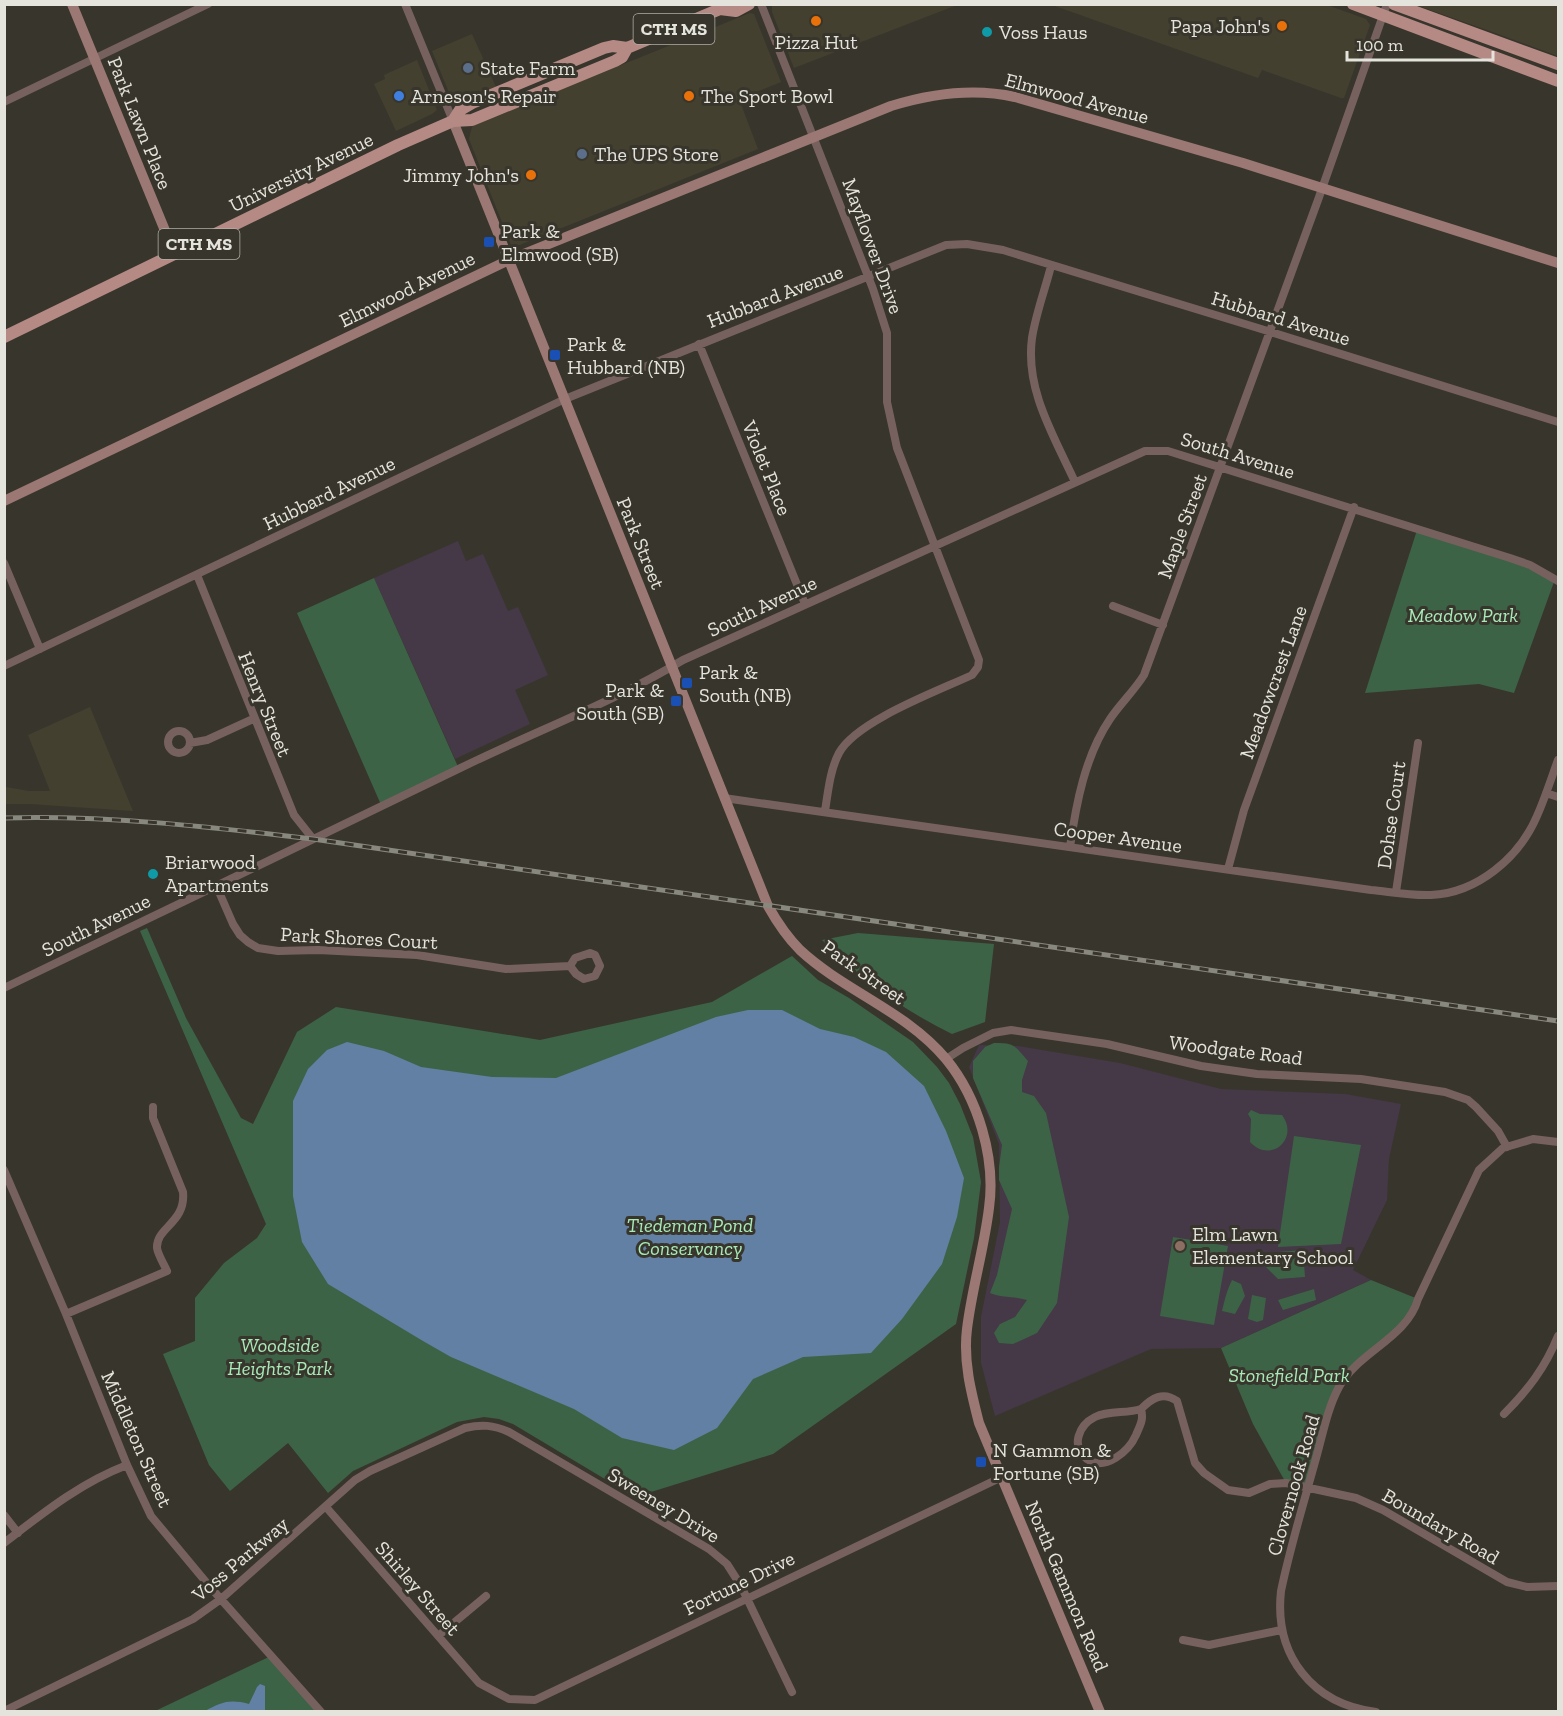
<svg xmlns="http://www.w3.org/2000/svg" width="1563" height="1716" font-family="'Zilla Slab',serif">
<style>
.built{fill:#44402f}
.education{fill:#453847}
.green{fill:#3d6347}
.water{fill:#6280a4}
.lines{fill:none;stroke-linecap:round;stroke-linejoin:round}
.street{stroke:#77615e;stroke-width:8}
.secondary{stroke:#9b7873;stroke-width:10}
.primary{stroke:#b68a84;stroke-width:12}
.rail-casing{stroke:#89887f;stroke-width:5}
.rail{stroke:#38362c;stroke-width:3;stroke-dasharray:9;stroke-linecap:butt}
.food-dot{fill:#e8710a;stroke:#38362c;stroke-width:2}
.culture-dot{fill:#0f9aa8;stroke:#38362c;stroke-width:2}
.service-dot{fill:#5c6f8a;stroke:#38362c;stroke-width:2}
.shop-dot{fill:#3f7fe0;stroke:#38362c;stroke-width:2}
.transit-dot{fill:#1a4fb4;stroke:#38362c;stroke-width:2}
.education-dot{fill:#8d6e63;stroke:#38362c;stroke-width:2}
.labels{text-anchor:middle;stroke-width:6;stroke-linejoin:round;paint-order:stroke}
.shield{fill:#38362c;stroke:#b0afa7;stroke-width:1.5}
.shield-label{font-size:18px;font-weight:bold;fill:#e4e3dc}
.poi-label{font-size:20px;fill:#e4e3dc;stroke:#38362c;text-anchor:start}
.street-label{font-size:20px;fill:#e4e3dc;stroke:#38362c}
.park-label{font-size:20px;font-style:italic;fill:#a8eab9;stroke:#38362c}
</style>
<rect width="100%" height="100%" fill="#38362c"/>
<path class="built" d="M772,4h185v1l-163,63 -22,-56z
M1052,5h275l39,14 4,6 -26,73h-3l-79,-28 -4,8z
M1416,5h142v51l-71,-26z
M750,13l4,1 27,68 -42,17 19,50 -241,97 -6,-1 -42,-106 3,-12 6,-4z
M472,34l24,53 -37,14 -5,-2 -4,-4 -18,-44z
M417,60l20,50 -5,4 -36,17 -22,-47 11,-5 -1,-4z
M90,707l43,104 -103,-7h-25v-21l1,4 23,4h21l-22,-56z"/>
<path class="education" d="M458,541l8,20 17,-7 25,57 10,-4 30,68 -33,15 15,34 -75,35 -81,-181z
M979,1045l39,1 102,17 101,26 124,5 56,10 -12,55 -2,41 -34,70 18,10 -150,68 -70,1 -156,67 -14,-53v-46l19,-95 -1,-78 -30,-77z"/>
<path class="green" d="M1418,527l35,11 102,41 -41,114 -35,-9 -114,9z
M374,578l85,191 -77,38 -85,-194z
M147,928l39,90 55,100 12,6 44,-92 39,-25 204,33 172,-38 80,-46 26,24 31,18 64,44 24,25 12,16 11,21 13,33 8,45 -7,56 -18,86 -183,130 -138,43 -122,-73 -14,-5 -15,-2 -27,5 -104,49 -25,22 -40,-50 -58,48 -21,-26 -46,-111 32,-13v-43l29,-35 33,-25 9,-14 -126,-293z
M858,933l136,11 -9,78 -33,12c-49,-24 -92,-55 -130,-94z
M994,1043c21,0 20,2 34,18l-6,19v12l12,4 12,17 23,104 -12,86 -20,30 -24,11 -14,-1 -5,-10 6,-9 15,-7 12,-17c-13,-4 -25,-2 -37,-7l7,-18 15,-66 -13,-29v-13l3,-22 -29,-67v-17l12,-14z
M1251,1110l9,4 22,1c18,24 -12,49 -32,27l1,-23 -3,-5z
M1294,1136l67,9 -20,99 -63,3z
M1173,1237l55,9 -14,79 -54,-9z
M1303,1250l2,27 -27,2 -12,-12v-8l12,-1v-6z
M1232,1280l9,4 4,12 -10,18 -13,-3c3,-12 5,-21 10,-31z
M1371,1280l47,19 -3,9 -76,80 -31,100 -22,-5 -33,-59 -32,-76z
M1314,1289l2,11 -33,10 -5,-10z
M1252,1295l14,3 -3,22 -6,2 -9,-3z
M271,1656l50,56h-168z"/>
<path class="water" d="M748,1010h34l38,19 34,8 32,15 38,34 22,45 18,47 -7,39 -15,47 -40,55 -31,34 -68,4 -50,22 -36,49 -43,22 -52,-12 -48,-29 -123,-52 -28,-16 -95,-57 -26,-42 -9,-46v-95l15,-32 19,-19 20,-8 37,9 37,16 71,10 64,1 160,-61z
M260,1684l5,2v25h-60c17,-9 24,-12 44,-7l8,-17z"/>
<g class="lines">
<path class="street" d="M405,4l48,117
M761,4l112,285 14,44v69l10,46 82,212 -1,7 -6,8c-34,16 -116,46 -133,78 -9,17 -11,39 -14,58
M4,102l204,-98
M1051,266c-6,24 -15,47 -19,72 -7,52 22,98 43,144
M699,344l106,260
M4,563l36,86
M197,575l97,240 19,24
M1113,606l50,19
M4,666l561,-267 381,-154 21,-1 36,6 255,78 300,94
M168 742a11 11 0 1 1 22 0a11 11 0 1 1-22 0Z
M190,743l17,-3 46,-21
M1546,793l12,4
M724,798l647,92c20,2 40,6 60,5 46,-2 88,-37 106,-79 8,-18 14,-37 21,-56
M1070,847c6,-43 15,-91 40,-128 10,-15 24,-28 34,-44l174,-475 69,-196
M1228,869l16,-59 110,-303
M216,885l17,39 7,11 8,7 10,6 20,3 40,-1 99,5 89,14 64,-3
M1396,892l22,-149
M590,953l5,2 5,11 -5,10 -11,3 -8,-5 -6,-8 5,-8z
M4,988c157,-76 314,-150 471,-227 69,-33 142,-61 208,-101l462,-209h23l342,107 20,7 28,16
M946,1059l17,-11 30,-15 18,-3 96,14 94,22 56,8 104,5 84,13 23,8 8,7 22,24 9,16
M4,1170l62,144 61,151 24,51 60,72 110,124
M66,1314l101,-43c-3,-7 -9,-16 -10,-23 -1,-21 29,-25 26,-56l-30,-74v-11
M1141,1409c11,-11 22,-18 36,-8l18,62 9,10 24,17 21,3 21,-9 16,-1 70,15 27,12 124,72 20,5 31,-1
M1141,1409c3,11 -1,16 -5,26 -7,16 -31,37 -49,24 -17,-13 -8,-34 8,-42 15,-7 31,-3 46,-8z
M1504,1414c24,-24 41,-46 54,-78
M326,1507l153,176 30,16 26,1 467,-223
M4,1515l14,18
M4,1543c39,-30 76,-60 123,-78
M438,1636l48,-40
M1183,1640l26,5 72,-15
M4,1711l189,-92 28,-20 134,-119 15,-9 95,-43c17,-4 28,-3 44,4l200,117 18,15 14,22 51,106
M1376,1712c-64,-8 -102,-57 -95,-121 9,-43 22,-86 34,-129 7,-24 12,-53 24,-75 19,-35 68,-49 79,-88l61,-129 24,-22 30,-9 25,3"/>
<path class="secondary" d="M72,4l103,251
M453,121l315,785c9,16 19,31 32,44 44,41 106,61 146,109 32,39 50,99 43,149 -5,41 -17,80 -22,121 -4,32 4,63 12,94l121,289
M4,501l505,-241 382,-154c39,-12 84,-18 124,-9l228,66 315,100"/>
<path class="primary" d="M1353,4l205,77
M1394,4l164,60
M453,121l7,-11 12,-7 132,-55 9,-2 14,2 93,-39 16,2 13,-7
M4,337l394,-192 55,-24 19,-1 143,-59 7,-4 5,-9"/>
<defs>
<path id="rail" d="M4,818c103,-3 207,9 309,21l1245,182"/>
</defs>
<use href="#rail" class="rail-casing"/>
<use href="#rail" class="rail"/>
</g>
<g class="food-dot">
<circle cx="816" cy="21" r="6"/>
<circle cx="1282" cy="26" r="6"/>
<circle cx="689" cy="96" r="6"/>
<circle cx="531" cy="175" r="6"/>
</g>
<g class="culture-dot">
<circle cx="987" cy="32" r="6"/>
<circle cx="153" cy="874" r="6"/>
</g>
<g class="service-dot">
<circle cx="468" cy="68" r="6"/>
<circle cx="582" cy="154" r="6"/>
</g>
<circle class="shop-dot" cx="399" cy="96" r="6"/>
<g class="transit-dot">
<rect x="483" y="236" width="12" height="12" rx="3"/>
<rect x="549" y="349" width="12" height="12" rx="3"/>
<rect x="681" y="677" width="12" height="12" rx="3"/>
<rect x="670" y="695" width="12" height="12" rx="3"/>
<rect x="975" y="1456" width="12" height="12" rx="3"/>
</g>
<circle class="education-dot" cx="1180" cy="1246" r="6"/>
<g class="labels">
<g class="shield">
<rect x="633.5" y="14" width="81" height="30" rx="4.5"/>
<rect x="158.5" y="229" width="81" height="30" rx="4.5"/>
</g>
<g class="shield-label">
<text x="674" y="35">CTH MS</text>
<text x="199" y="250">CTH MS</text>
</g>
<g class="poi-label">
<text x="1270" y="33" text-anchor="end">Papa John's</text>
<text x="999" y="39">Voss Haus</text>
<text x="816" y="49" text-anchor="middle">Pizza Hut</text>
<text x="480" y="75">State Farm</text>
<text x="411" y="103">Arneson's Repair</text>
<text x="701" y="103">The Sport Bowl</text>
<text x="594" y="161">The UPS Store</text>
<text x="519" y="182" text-anchor="end">Jimmy John's</text>
<text x="501" y="238">Park &amp;<tspan x="501" dy="23">Elmwood (SB)</tspan></text>
<text x="567" y="351">Park &amp;<tspan x="567" dy="23">Hubbard (NB)</tspan></text>
<text x="699" y="679">Park &amp;<tspan x="699" dy="23">South (NB)</tspan></text>
<text x="664" y="697" text-anchor="end">Park &amp;<tspan x="664" dy="23">South (SB)</tspan></text>
<text x="165" y="869">Briarwood<tspan x="165" dy="23">Apartments</tspan></text>
<text x="1192" y="1241">Elm Lawn<tspan x="1192" dy="23">Elementary School</tspan></text>
<text x="993" y="1457">N Gammon &amp;<tspan x="993" dy="23">Fortune (SB)</tspan></text>
</g>
<g class="street-label">
<text transform="translate(1077 98) rotate(15)" y="7">Elmwood Avenue</text>
<text transform="translate(140 123) rotate(68)" y="7">Park Lawn Place</text>
<text transform="translate(301 172) rotate(-26)" y="7">University Avenue</text>
<text transform="translate(873 246) rotate(70)" y="7">Mayflower Drive</text>
<text transform="translate(407 289) rotate(-26)" y="7">Elmwood Avenue</text>
<text transform="translate(775 296) rotate(-21)" y="7">Hubbard Avenue</text>
<text transform="translate(1281 318) rotate(17)" y="7">Hubbard Avenue</text>
<text transform="translate(1238 455) rotate(17)" y="7">South Avenue</text>
<text transform="translate(767 468) rotate(68)" y="7">Violet Place</text>
<text transform="translate(329 493) rotate(-26)" y="7">Hubbard Avenue</text>
<text transform="translate(1182 526) rotate(-70)" y="7">Maple Street</text>
<text transform="translate(641 543) rotate(68)" y="7">Park Street</text>
<text transform="translate(762 606) rotate(-25)" y="7">South Avenue</text>
<text transform="translate(1273 682) rotate(-70)" y="7">Meadowcrest Lane</text>
<text transform="translate(265 704) rotate(68)" y="7">Henry Street</text>
<text transform="translate(1391 815) rotate(-82)" y="7">Dohse Court</text>
<text transform="translate(1118 837) rotate(8)" y="7">Cooper Avenue</text>
<text transform="translate(96 925) rotate(-26)" y="7">South Avenue</text>
<text transform="translate(359 938) rotate(3)" y="7">Park Shores Court</text>
<text transform="translate(864 972) rotate(35)" y="7">Park Street</text>
<text transform="translate(1236 1050) rotate(7)" y="7">Woodgate Road</text>
<text transform="translate(137 1439) rotate(66)" y="7">Middleton Street</text>
<text transform="translate(1293 1485) rotate(-74)" y="7">Clovernook Road</text>
<text transform="translate(664 1505) rotate(31)" y="7">Sweeney Drive</text>
<text transform="translate(1441 1526) rotate(30)" y="7">Boundary Road</text>
<text transform="translate(240 1559) rotate(-40)" y="7">Voss Parkway</text>
<text transform="translate(739 1583) rotate(-26)" y="7">Fortune Drive</text>
<text transform="translate(1067 1586) rotate(67)" y="7">North Gammon Road</text>
<text transform="translate(418 1588) rotate(49)" y="7">Shirley Street</text>
</g>
<g class="park-label">
<text x="1463" y="622">Meadow Park</text>
<text x="690" y="1232">Tiedeman Pond<tspan x="690" dy="23">Conservancy</tspan></text>
<text x="280" y="1352">Woodside<tspan x="280" dy="23">Heights Park</tspan></text>
<text x="1289" y="1382">Stonefield Park</text>
</g>
</g>
<rect width="1563" height="1716" fill="none" stroke="#e4e3dc" stroke-width="12"/>
<path d="M1347 51v9h146v-9" fill="none" stroke="#e4e3dc" stroke-width="3"/>
<text x="1356" y="51" font-size="18" fill="#e4e3dc" stroke="#38362c" stroke-width="4.5" paint-order="stroke">100 m</text>
</svg>
